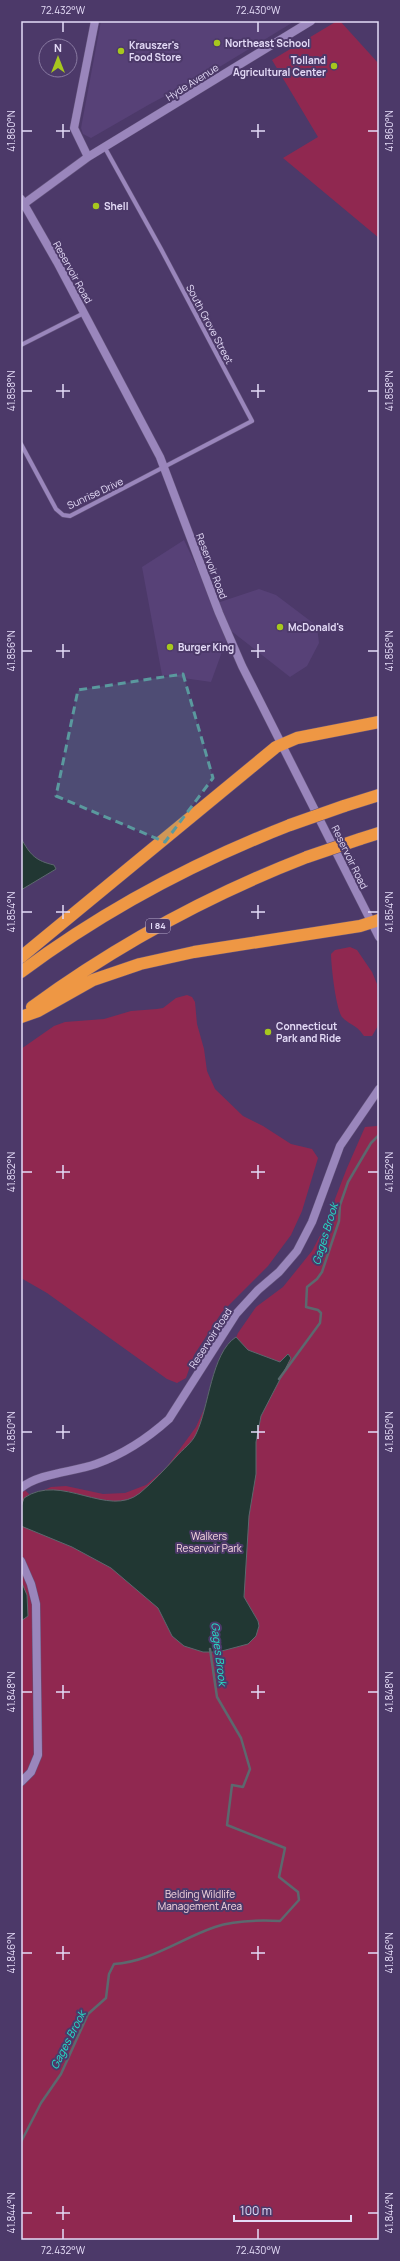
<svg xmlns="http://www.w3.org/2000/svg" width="400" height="2261" font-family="Manrope,sans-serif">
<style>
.built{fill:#574177}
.green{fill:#902850}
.water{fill:#213733;stroke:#5c686e}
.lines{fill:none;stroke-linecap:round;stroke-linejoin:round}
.stream{stroke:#5c686e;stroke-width:2.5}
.street-casing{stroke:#64547c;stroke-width:5}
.secondary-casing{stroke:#64547c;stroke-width:9}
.highway-casing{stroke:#64547c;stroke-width:13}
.street{stroke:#9a86bc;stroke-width:4}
.secondary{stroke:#9a86bc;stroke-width:8}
.highway{stroke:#ee9744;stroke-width:12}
.highway-bridge-casing{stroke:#64547c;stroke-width:13;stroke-linecap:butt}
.highway-bridge{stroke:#ee9744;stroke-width:12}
.marked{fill:#5a999e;fill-opacity:0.2;stroke:#5a999e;stroke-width:3;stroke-dasharray:8 5;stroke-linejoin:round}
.ticks{fill:none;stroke:#e4dbf7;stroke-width:1.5}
.poi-dot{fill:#a7c81e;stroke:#4c3969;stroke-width:1.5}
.labels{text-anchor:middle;stroke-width:4;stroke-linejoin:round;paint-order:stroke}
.shield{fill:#4c3969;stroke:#b6aacc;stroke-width:1}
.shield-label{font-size:9px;font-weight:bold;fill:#e4dbf7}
.poi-label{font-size:10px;font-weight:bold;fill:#e4dbf7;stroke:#4c3969;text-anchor:start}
.street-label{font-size:10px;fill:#e4dbf7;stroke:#4c3969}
.park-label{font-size:10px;fill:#f7d8e0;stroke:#4c3969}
.water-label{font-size:11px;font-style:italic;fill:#23e1c8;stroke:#4c3969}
.neatline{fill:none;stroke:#e4dbf7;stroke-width:1.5}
.ticks-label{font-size:10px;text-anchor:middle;fill:#e4dbf7}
</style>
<rect width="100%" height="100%" fill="#4c3969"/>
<path class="built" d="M101,21h194l-74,45 -71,38 -59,34 -8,-4 -2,-6z
M184,540l30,64 45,-15 17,6 41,31 2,17 -12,23 -17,11 -60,-47 -19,52 -49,-7 -20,-108z"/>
<path class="green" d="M337,21h3l39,43v174l-96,-80 35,-21 -46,-77z
M350,947l7,3 15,22 5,12 2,40 -7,12h-8c-8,-12 -13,-10 -21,-18 -7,-6 -12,-54 -12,-64l4,-4z
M187,995l5,2 3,5 2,22 7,25 3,22 8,18 28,27 20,10 28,18 21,5 6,9 -16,53 -11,24 -23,31 -46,46 -28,43 -8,23 -9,5 -10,-4 -120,-86 -26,-15v-229l33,-23 11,-4 39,-3 27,-8 26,-2 6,-1 13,-10z
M379,1123v1117h-358v-754l10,10 20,-9 15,-1 37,8 22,-1 21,-8 20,-17 30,-41 42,-94 18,-26 27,-20 29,-36 11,-21 24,-62 18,-41 12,-1z"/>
<path class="water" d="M21,838c9,17 15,23 33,27l2,4 -35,21z
M236,1337l12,13 32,12 8,-8 3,4 -30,58 -5,26v32l-7,42 -5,81 14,24 1,5 -3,10 -8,8 -30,8h-15l-19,-6 -12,-10 -14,-28 -47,-40 -39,-21 -51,-21v-19l3,-9c37,-26 84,21 116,-5 13,-11 25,-24 36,-36 7,-8 16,-14 20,-23 13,-26 15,-81 40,-97z
M21,1581l6,14 1,21 -7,5z"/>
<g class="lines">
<path class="stream" d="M279,1379l41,-56 1,-10 -3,-3 -12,-3 1,-20 10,-8 5,-7 17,-51 1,-16 8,-23 23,-39 8,-8
M21,2142l20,-39 20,-29 27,-60 18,-16 3,-24 5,-10c36,-2 68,-26 101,-37 20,-7 44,-7 65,-6l19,-21 -1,-8 -19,-15 6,-29 -58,-23 5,-40 11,2 7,-18 -9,-31 -24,-41 -7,-48"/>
<defs>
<path id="street" d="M21,345l63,-32
M21,444l35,65 7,6 7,1 182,-95 -91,-172 -56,-101"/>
<path id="secondary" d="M88,157l-14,-29 21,-107
M21,199l36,63 103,195 59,156 23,53 137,271
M21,206l67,-49 223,-136
M21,1488c18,-15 53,-16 75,-24 28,-10 52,-26 73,-45l67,-105 22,-24 21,-18 18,-21 15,-29 28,-76 39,-57
M21,1561l10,23 5,20 2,151 -7,17 -10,10"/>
<path id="highway" d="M344,806l35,-11
M360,839l19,-6
M21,957l255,-210 21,-9 82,-16
M21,972c82,-61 174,-110 269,-147
M32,1007c85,-62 177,-112 275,-150
M21,1017l17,-6 55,-31 47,-16 54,-12 166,-26 19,-6"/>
</defs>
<use href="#street" class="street-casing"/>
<use href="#secondary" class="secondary-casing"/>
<use href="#highway" class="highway-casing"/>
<use href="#street" class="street"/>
<use href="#secondary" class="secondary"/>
<use href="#highway" class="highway"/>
<defs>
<path id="highway-bridge" d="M290,825l54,-19
M307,857l53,-18"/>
</defs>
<use href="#highway-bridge" class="highway-bridge-casing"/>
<use href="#highway-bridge" class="highway-bridge"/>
</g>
<path class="marked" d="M183,674l30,104 -48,64 -109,-46 22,-106z"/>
<path class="ticks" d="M63,22v10M258,22v10M63,124v14M258,124v14M22,131h10M56,131h14M251,131h14M368,131h10M63,384v14M258,384v14M22,391h10M56,391h14M251,391h14M368,391h10M63,644v14M258,644v14M22,651h10M56,651h14M251,651h14M368,651h10M63,905v14M258,905v14M22,912h10M56,912h14M251,912h14M368,912h10M63,1165v14M258,1165v14M22,1172h10M56,1172h14M251,1172h14M368,1172h10M63,1425v14M258,1425v14M22,1432h10M56,1432h14M251,1432h14M368,1432h10M63,1685v14M258,1685v14M22,1692h10M56,1692h14M251,1692h14M368,1692h10M63,1946v14M258,1946v14M22,1953h10M56,1953h14M251,1953h14M368,1953h10M63,2206v14M22,2213h10M56,2213h14M368,2213h10M63,2229v10M258,2229v10"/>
<g class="poi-dot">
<circle cx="217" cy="43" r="4"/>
<circle cx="121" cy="51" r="4"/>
<circle cx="334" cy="66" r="4"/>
<circle cx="96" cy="206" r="4"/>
<circle cx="280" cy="627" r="4"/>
<circle cx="170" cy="647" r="4"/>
<circle cx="268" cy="1032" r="4"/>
</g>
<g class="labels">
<rect class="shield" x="146" y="919" width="24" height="14" rx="3"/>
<g class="shield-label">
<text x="158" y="929">I 84</text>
</g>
<g class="poi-label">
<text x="225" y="47">Northeast School</text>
<text x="129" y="49">Krauszer's<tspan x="129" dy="12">Food Store</tspan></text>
<text x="326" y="64" text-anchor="end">Tolland<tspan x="326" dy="12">Agricultural Center</tspan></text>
<text x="104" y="210">Shell</text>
<text x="288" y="631">McDonald's</text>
<text x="178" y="651">Burger King</text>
<text x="276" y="1030">Connecticut<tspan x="276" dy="12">Park and Ride</tspan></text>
</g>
<g class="street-label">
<text transform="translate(192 82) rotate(-32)" y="4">Hyde Avenue</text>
<text transform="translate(73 272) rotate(61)" y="4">Reservoir Road</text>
<text transform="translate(210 324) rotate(62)" y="4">South Grove Street</text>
<text transform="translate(95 493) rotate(-25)" y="4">Sunrise Drive</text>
<text transform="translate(212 566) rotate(69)" y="4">Reservoir Road</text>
<text transform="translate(350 857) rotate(64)" y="4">Reservoir Road</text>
<text transform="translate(210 1338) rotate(-57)" y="4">Reservoir Road</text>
</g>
<g class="park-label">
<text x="209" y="1540">Walkers<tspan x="209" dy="12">Reservoir Park</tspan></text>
<text x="200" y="1898">Belding Wildlife<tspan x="200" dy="12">Management Area</tspan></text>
</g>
<g class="water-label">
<text transform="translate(325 1234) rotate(-73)" y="4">Gages Brook</text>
<text transform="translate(219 1654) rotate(83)" y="4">Gages Brook</text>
<text transform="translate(68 2040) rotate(-63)" y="4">Gages Brook</text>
</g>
</g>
<rect width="400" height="2261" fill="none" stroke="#4c3969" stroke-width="44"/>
<g transform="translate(58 58)"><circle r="19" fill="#4c3969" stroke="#897aa2"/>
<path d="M0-3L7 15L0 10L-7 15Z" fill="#a7c81e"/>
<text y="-6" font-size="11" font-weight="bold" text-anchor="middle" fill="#e4dbf7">N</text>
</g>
<path d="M234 2215v6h117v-6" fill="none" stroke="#e4dbf7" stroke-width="2"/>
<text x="240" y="2215" font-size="12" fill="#e4dbf7" stroke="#4c3969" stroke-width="3" paint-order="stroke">100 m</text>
<rect x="22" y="22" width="356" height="2217" class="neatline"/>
<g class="ticks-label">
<text x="63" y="14">72.432°W</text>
<text x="258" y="14">72.430°W</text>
<text transform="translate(11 131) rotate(-90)" y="4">41.860°N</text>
<text transform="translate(389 131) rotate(-90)" y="4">41.860°N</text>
<text transform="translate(11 391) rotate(-90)" y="4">41.858°N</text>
<text transform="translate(389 391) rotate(-90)" y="4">41.858°N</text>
<text transform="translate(11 651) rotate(-90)" y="4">41.856°N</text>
<text transform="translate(389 651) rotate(-90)" y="4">41.856°N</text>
<text transform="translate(11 912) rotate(-90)" y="4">41.854°N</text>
<text transform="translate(389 912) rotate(-90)" y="4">41.854°N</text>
<text transform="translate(11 1172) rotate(-90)" y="4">41.852°N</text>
<text transform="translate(389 1172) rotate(-90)" y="4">41.852°N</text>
<text transform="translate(11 1432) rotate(-90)" y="4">41.850°N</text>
<text transform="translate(389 1432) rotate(-90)" y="4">41.850°N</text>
<text transform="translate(11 1692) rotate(-90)" y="4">41.848°N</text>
<text transform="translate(389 1692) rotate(-90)" y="4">41.848°N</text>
<text transform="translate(11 1953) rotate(-90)" y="4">41.846°N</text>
<text transform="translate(389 1953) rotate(-90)" y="4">41.846°N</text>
<text transform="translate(11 2213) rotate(-90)" y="4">41.844°N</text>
<text transform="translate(389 2213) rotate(-90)" y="4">41.844°N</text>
<text x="63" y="2254">72.432°W</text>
<text x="258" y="2254">72.430°W</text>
</g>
</svg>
